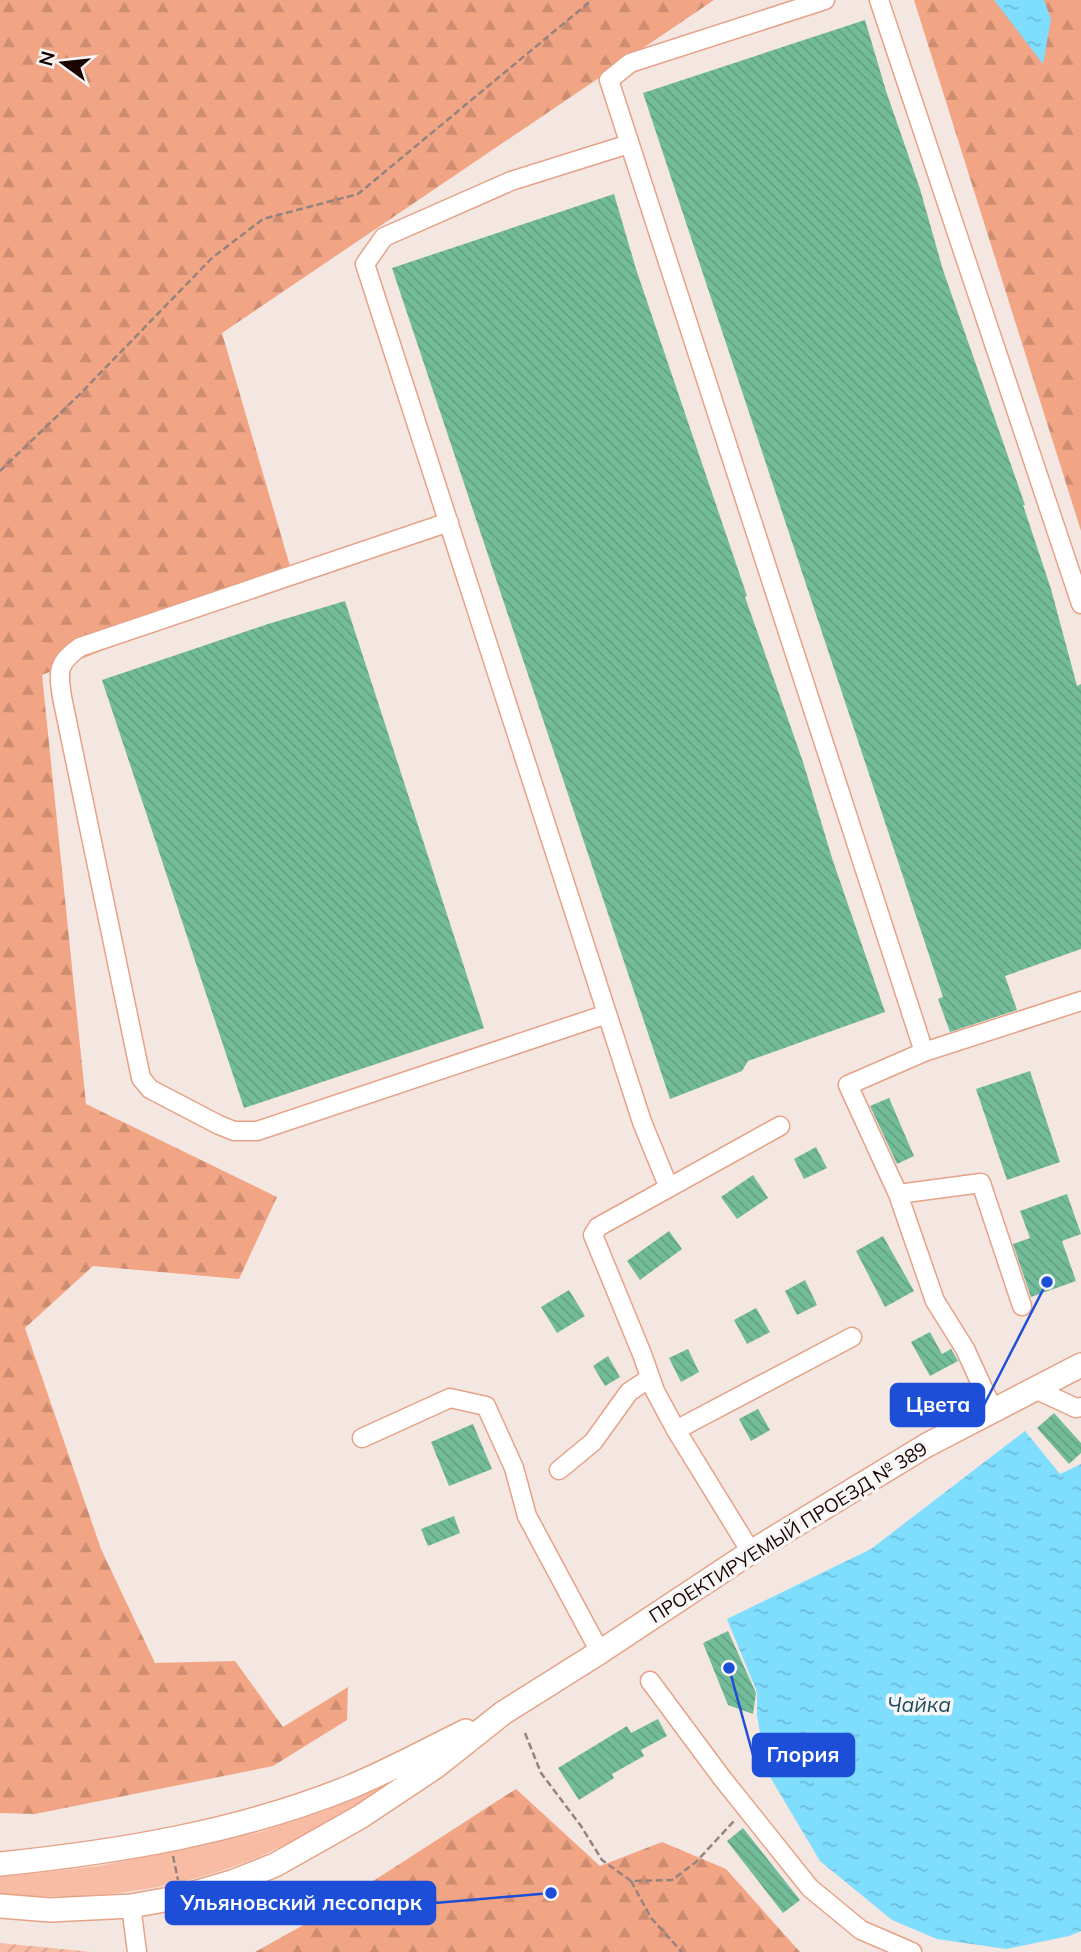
<svg xmlns="http://www.w3.org/2000/svg" width="1081" height="1952" font-family="Mulish,sans-serif">
<style>
.grass{fill:#f8bca4}
.forest{fill:url(#forest-firs)}
.garden{fill:url(#garden-furrows)}
.water{fill:url(#water-ripples)}
.building{fill:url(#building-back-hatch)}
.lines{fill:none;stroke-linecap:round;stroke-linejoin:round}
.minor-casing{stroke:#e6a287;stroke-width:21}
.major-casing{stroke:#e6a287;stroke-width:26}
.path{stroke:#94837e;stroke-width:2.5;stroke-dasharray:7 3.5;stroke-linecap:butt}
.minor{stroke:#fff;stroke-width:18}
.major{stroke:#fff;stroke-width:23}
.labels{text-anchor:middle;stroke-width:7;stroke-linejoin:round;paint-order:stroke}
.street-label{font-size:19px;fill:#1a0400;stroke:#f6f6f6}
.water-label{font-size:21px;font-style:italic;fill:#234d5b;stroke:#f6f6f6}
.leader{fill:none;stroke:#1d4ed8;stroke-width:2.5}
.callout-dot{fill:#1d4ed8;stroke:#f6f6f6;stroke-width:2.5}
.callout{fill:#1d4ed8;stroke:#1d4ed8;stroke-width:2.5}
.callout-label{font-size:21px;text-anchor:middle;font-weight:bold;fill:#fff}
</style>
<defs>
<pattern id="forest-firs" width="22" height="20" patternUnits="userSpaceOnUse" patternTransform="scale(1.75)"><rect width="22" height="20" fill="#f1a585"/><path d="M5 1l3.5 6h-7zM16 11l3.5 6h-7z" fill="#ce8c71"/></pattern>
<pattern id="garden-furrows" width="10" height="10" patternUnits="userSpaceOnUse" patternTransform="scale(1.75)"><rect width="10" height="10" fill="#f8bca4"/><path d="M-1 1l2-2M0 10L10 0M9 11l2-2" fill="none" stroke="#d4a08b"/></pattern>
<pattern id="water-ripples" width="26" height="14" patternUnits="userSpaceOnUse" patternTransform="scale(1.75)"><rect width="26" height="14" fill="#7fddfe"/><path d="M2 4q2-2 4 0t4 0M15 11q2-2 4 0t4 0" fill="none" stroke="#6dbcd8"/></pattern>
<pattern id="building-back-hatch" width="6" height="6" patternUnits="userSpaceOnUse" patternTransform="scale(1.75)"><rect width="6" height="6" fill="#73bc9a"/><path d="M-1 5l2 2M0 0l6 6M5-1l2 2" fill="none" stroke="#63a083"/></pattern>
</defs>
<rect width="100%" height="100%" fill="#f4e6e0"/>
<path class="grass" d="M394,1782c-41,24 -83,51 -126,71 -84,37 -177,50 -268,41v-17l98,-11 105,-20 57,-14 64,-21z"/>
<path class="forest" d="M0,0h714l-492,333 70,240 -250,102 44,429 191,93 -38,82 -146,-13 -68,62 76,221 54,114 80,-2 48,66 65,-40 -1,33 -74,46 -238,48 -35,-1z
M914,0h167v531z
M516,1789l84,77 62,-24 64,27 74,83h-545l61,-34z"/>
<path class="garden" d="M0,1943l10,1 82,8h-92z"/>
<path class="water" d="M994,0h50l7,19 -8,45z
M1025,1431l35,43 21,-10v467l-12,5 -63,13 -69,-10 -45,-19 -72,-59 -54,-91 -9,-55v-23l-30,-73 144,-70z"/>
<path class="building" d="M865,20l21,71 34,98 23,81 82,235h-2l28,84 26,97 4,-2v265l-76,27 12,34 -67,22 -12,-33 5,-2 -300,-904z
M614,194l22,75 111,327 -2,1 58,165 29,96 53,154 -137,49 -6,10 -72,28 -278,-831z
M345,601l139,427 -240,80 -142,-428 166,-56z
M1030,1071l30,91 -53,18 -31,-91z
M889,1098l25,58 -17,8 -27,-58z
M816,1147l11,21 -23,11 -10,-20z
M753,1175l15,23 -31,21 -16,-22z
M1067,1194l14,40 -19,7 14,40 -45,16 -18,-53 17,-6 -10,-27z
M669,1231l13,18 -42,31 -13,-19z
M883,1236l31,55 -29,16 -29,-56z
M805,1280l12,25 -20,10 -12,-24z
M569,1290l16,26 -28,17 -16,-26z
M756,1308l14,24 -23,12 -13,-24z
M930,1332l12,22 9,-5 7,12 -28,15 -19,-34z
M688,1349l11,23 -18,10 -12,-24z
M608,1356l12,21 -15,9 -12,-20z
M758,1409l12,21 -19,11 -12,-22z
M1054,1413l27,30v10l-12,11 -32,-36z
M473,1424l19,45 -43,17 -18,-44z
M454,1516l6,17 -32,13 -7,-17z
M728,1631l28,62 -3,21 -25,-9 -25,-62z
M658,1719l9,17 -26,14 3,6 -32,18 2,4 -35,22 -21,-32 69,-42 4,7z
M743,1828l57,72 -17,13 -56,-72z"/>
<g class="lines">
<defs>
<path id="minor" d="M825,0l-195,63 -21,17 315,972
M879,0l202,604
M629,144l-118,37 -127,56 -19,27 277,858 27,66
M449,522l-369,125c-23,16 -22,24 -18,50l79,381 9,11 69,36 15,6h23l350,-117
M898,1194l83,-11 41,123
M1035,1389l41,19 5,-1
M993,1410l-28,-61 -30,-48 -37,-107 -50,-109 76,-33 157,-51
M676,1430l176,-93
M362,1438l88,-40 36,8 28,62 13,48 73,136
M559,1470l34,-28 36,-50 21,-14
M751,1552l-75,-122 -21,-39 -13,-37 -49,-119 5,-8 182,-101
M650,1681l72,97 88,110 51,42 51,22
M131,1906l6,46"/>
<path id="major" d="M0,1864c118,-12 239,-32 350,-77 39,-16 77,-37 116,-56
M0,1906l50,4 81,-4 50,-9 51,-15 43,-17 85,-48 75,-50 68,-54 97,-61 151,-100 176,-107 154,-80"/>
</defs>
<use href="#minor" class="minor-casing"/>
<use href="#major" class="major-casing"/>
<path class="path" d="M0,471l78,-75 134,-138 51,-39 95,-25 234,-194
M525,1733l16,40 40,53 21,34 29,21 41,-1 24,-18 38,-41
M173,1856l5,24
M631,1881l20,37 31,34"/>
<use href="#minor" class="minor"/>
<use href="#major" class="major"/>
</g>
<g class="labels">
<g class="street-label">
<text transform="translate(788 1532) rotate(-32)" y="7">ПРОЕКТИРУЕМЫЙ ПРОЕЗД № 389</text>
</g>
<g class="water-label">
<text x="919" y="1712">Чайка</text>
</g>
</g>
<path class="leader" d="M1047 1282L984 1405M729 1668L753 1755M551 1893L435 1903"/>
<g class="callout-dot">
<circle cx="1047" cy="1282" r="7"/>
<circle cx="729" cy="1668" r="7"/>
<circle cx="551" cy="1893" r="7"/>
</g>
<g class="callout">
<rect x="891" y="1384" width="93" height="42" rx="7"/>
<rect x="753" y="1734" width="101" height="42" rx="7"/>
<rect x="166" y="1882" width="269" height="42" rx="7"/>
</g>
<g class="callout-label">
<text x="938" y="1412">Цвета</text>
<text x="803" y="1762">Глория</text>
<text x="301" y="1910">Ульяновский лесопарк</text>
</g>
<g transform="translate(63 63) rotate(285)" stroke="#f6f6f6" stroke-width="5" paint-order="stroke">
<path d="M0-5L12 26L0 18L-12 26Z" fill="#1a0400"/>
<text y="-10" font-size="19" font-weight="bold" text-anchor="middle" fill="#1a0400">N</text>
</g>
</svg>
